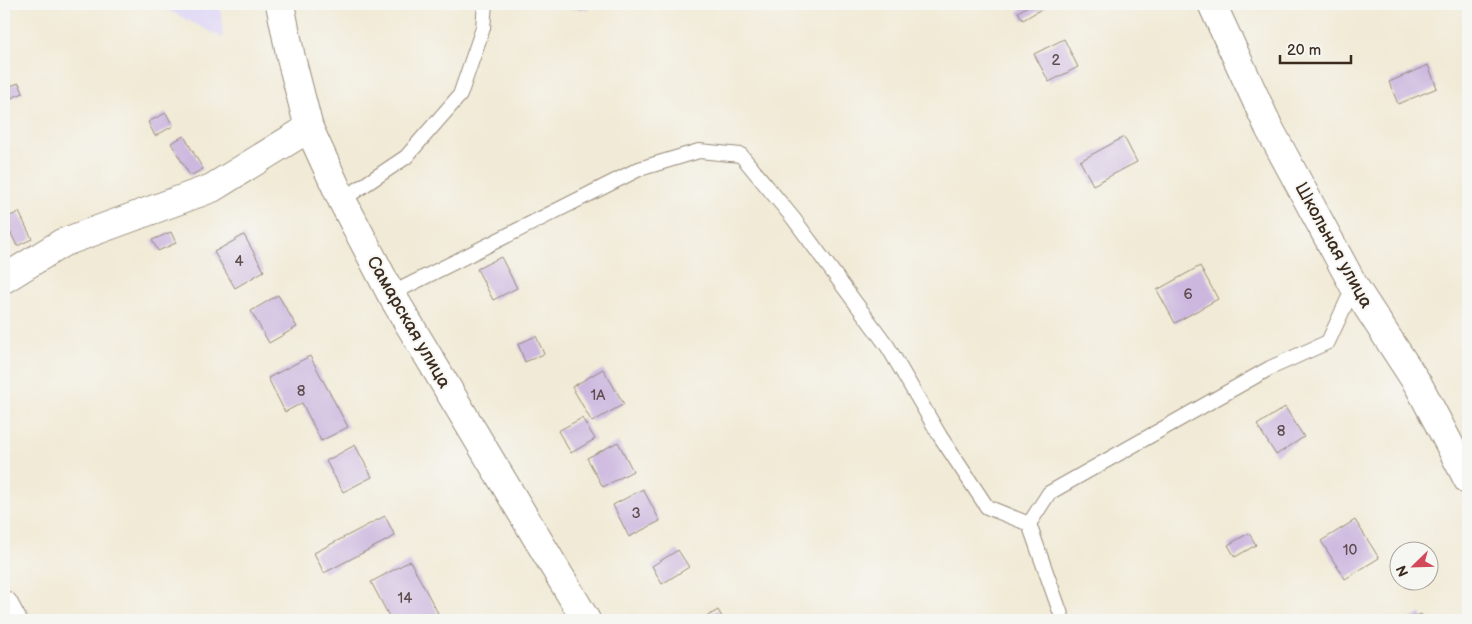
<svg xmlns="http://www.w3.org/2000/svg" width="1472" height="624" font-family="'Balsamiq Sans',sans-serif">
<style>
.built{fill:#ddd5f6}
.building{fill:#ccb7df}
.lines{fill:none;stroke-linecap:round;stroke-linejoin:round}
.lane-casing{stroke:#968a7a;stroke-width:16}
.street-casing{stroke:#968a7a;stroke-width:30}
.primary-casing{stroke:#968a7a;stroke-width:30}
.lane{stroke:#fff;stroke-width:14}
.street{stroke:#fff;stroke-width:28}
.primary{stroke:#fff;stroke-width:28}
.labels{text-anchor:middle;stroke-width:4;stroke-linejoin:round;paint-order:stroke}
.number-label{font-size:15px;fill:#5f4d4e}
.street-label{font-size:18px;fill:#3b2a1e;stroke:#f6f6f2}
</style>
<rect width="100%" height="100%" fill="#f6f6f2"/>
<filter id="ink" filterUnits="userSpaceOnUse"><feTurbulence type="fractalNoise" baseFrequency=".02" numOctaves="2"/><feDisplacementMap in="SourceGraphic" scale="10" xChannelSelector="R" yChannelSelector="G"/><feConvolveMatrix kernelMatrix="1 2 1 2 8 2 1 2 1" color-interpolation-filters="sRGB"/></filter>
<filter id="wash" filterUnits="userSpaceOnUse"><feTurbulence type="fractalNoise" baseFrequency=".0096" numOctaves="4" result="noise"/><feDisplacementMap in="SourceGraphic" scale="20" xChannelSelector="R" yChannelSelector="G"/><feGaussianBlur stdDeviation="1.12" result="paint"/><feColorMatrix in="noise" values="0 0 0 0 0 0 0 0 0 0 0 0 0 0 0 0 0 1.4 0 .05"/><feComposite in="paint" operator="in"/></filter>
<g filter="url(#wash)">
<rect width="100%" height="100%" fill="#f1ead6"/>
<path class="built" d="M156,4h64l3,34z"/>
<g id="blocks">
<path class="building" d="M565,4h23v5l-23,-1z
M1031,4h19l-27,16 -5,-8z
M1064,39l14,28 -29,15 -15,-28z
M1428,65l9,23 -39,16 -9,-22z
M19,83l4,10 -19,8v-13z
M166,113l7,13 -18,10 -7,-14z
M184,136l19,33 -13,7 -19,-33z
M1124,137l13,25 -44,23 -13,-24z
M19,212l13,27 -15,7 -13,-27z
M171,232l5,11 -18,8 -6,-11z
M244,235l20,36 -29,17 -21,-36z
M501,257l16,31 -24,12 -16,-31z
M1200,266l18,33 -43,24 -18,-33z
M278,295l19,32 -28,16 -18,-32z
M536,336l8,18 -19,8 -7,-18z
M310,356l38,71 -27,14 -19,-38 -17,9 -17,-34z
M603,369l21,35 -32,18 -20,-35z
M1285,407l19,30 -28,18 -19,-30z
M582,418l13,21 -24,14 -13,-22z
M618,442l15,29 -30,16 -16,-29z
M355,445l17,32 -29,15 -17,-31z
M643,489l17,32 -31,16 -16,-32z
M385,516l10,20 -71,37 -10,-20z
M1355,520l24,38 -34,21 -24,-38z
M1249,533l7,12 -21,12 -7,-12z
M678,550l11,17 -27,17 -10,-18z
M410,561l28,52 -13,7h-34l-20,-38z
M718,610l6,10h-23z
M1421,614l3,6h-16z"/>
</g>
</g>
<g filter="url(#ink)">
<use href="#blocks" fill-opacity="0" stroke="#968a7a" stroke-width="1"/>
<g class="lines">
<defs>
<path id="lane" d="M342,200l64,-43 54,-62 23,-67 2,-24
M391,294l248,-125 60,-18 42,4 52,63 95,129 52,89 47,71 42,17 34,96
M1029,524l20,-31 221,-125 58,-26 26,-56"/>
<path id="street" d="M1212,4l57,124 85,158 65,100 49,94
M4,279l58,-36 150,-55 97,-60
M4,605l8,15"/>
<path id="primary" d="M280,4l11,54 18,70 33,72 49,94 195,326"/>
</defs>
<use href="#lane" class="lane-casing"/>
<use href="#street" class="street-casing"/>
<use href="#primary" class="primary-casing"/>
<use href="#lane" class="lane"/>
<use href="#street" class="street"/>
<use href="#primary" class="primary"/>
</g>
</g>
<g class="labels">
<g class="number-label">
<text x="1056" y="65">2</text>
<text x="239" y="266">4</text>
<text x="1188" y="299">6</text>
<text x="301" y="396">8</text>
<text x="598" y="400">1А</text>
<text x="1281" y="436">8</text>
<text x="636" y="518">3</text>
<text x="1350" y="555">10</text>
<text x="405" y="603">14</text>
</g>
<g class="street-label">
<text transform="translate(1334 245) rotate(61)" y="6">Школьная улица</text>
<text transform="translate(409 322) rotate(60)" y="6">Самарская улица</text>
</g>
</g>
<rect width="1472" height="624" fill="none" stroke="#f6f6f2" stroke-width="20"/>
<g transform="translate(1414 566) rotate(247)"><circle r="24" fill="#f6f6f2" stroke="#aba49d"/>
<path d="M0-4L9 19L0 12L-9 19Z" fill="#d1495b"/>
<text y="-8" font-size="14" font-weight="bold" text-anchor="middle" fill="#3b2a1e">N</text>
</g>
<path d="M1280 55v8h71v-8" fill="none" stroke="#3b2a1e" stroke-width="2.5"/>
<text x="1287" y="55" font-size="15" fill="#3b2a1e" stroke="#f6f6f2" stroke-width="4" paint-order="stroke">20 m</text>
</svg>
